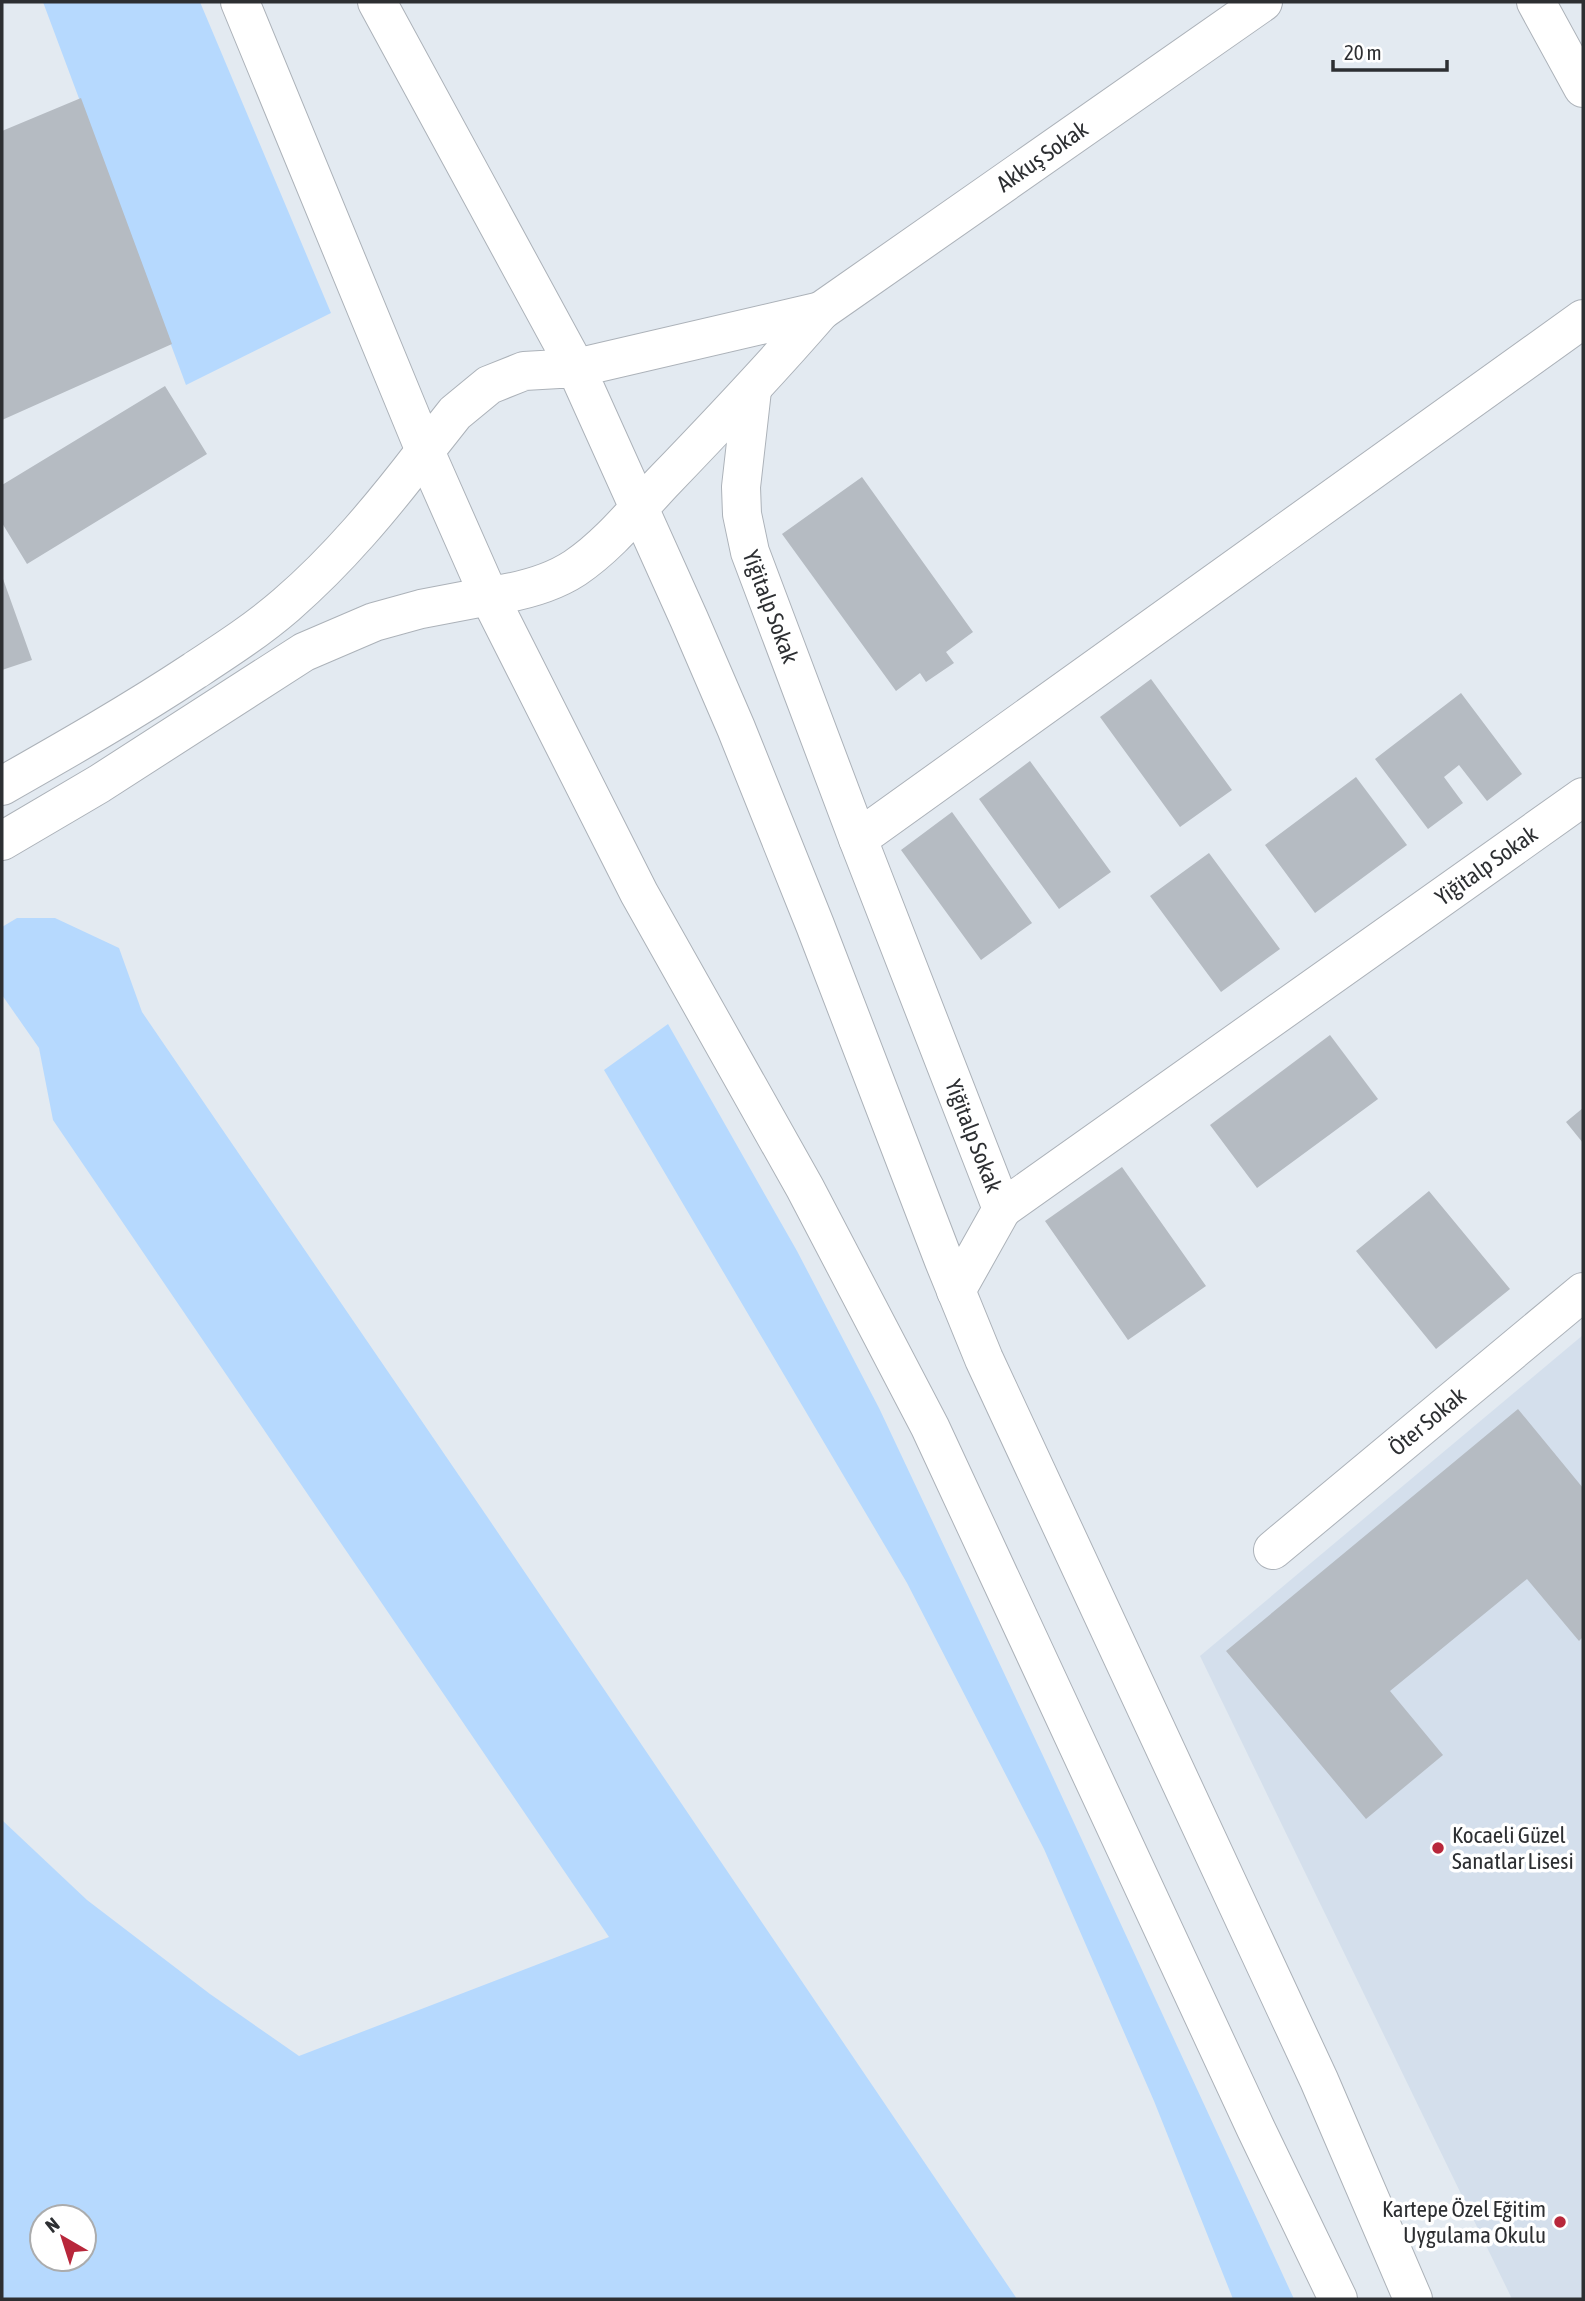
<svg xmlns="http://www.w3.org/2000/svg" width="1585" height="2301" font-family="'Asap Condensed',sans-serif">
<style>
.built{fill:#d4dfec}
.green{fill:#b6d9fe;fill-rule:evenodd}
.building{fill:#b5bbc2}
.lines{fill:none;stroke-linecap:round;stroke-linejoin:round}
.minor-casing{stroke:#acb2b9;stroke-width:40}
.major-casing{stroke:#acb2b9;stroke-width:40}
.minor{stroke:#fff;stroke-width:38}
.major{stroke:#fff;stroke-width:38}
.poi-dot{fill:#b8273b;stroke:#fff;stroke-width:2.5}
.labels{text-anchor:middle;stroke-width:7;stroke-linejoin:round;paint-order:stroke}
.street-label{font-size:23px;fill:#2d2f32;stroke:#fff}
.poi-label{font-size:23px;fill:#2d2f32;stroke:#fff;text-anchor:start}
</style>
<rect width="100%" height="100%" fill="#e3eaf1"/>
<path class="built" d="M1583,1335v964h-71l-312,-643z"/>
<path class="green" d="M43,2h157l131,311 -145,72z
M17,918h38l64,30 23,64 344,503 531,784h-1015v-479l85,80 123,94 89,62 310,-119 -556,-817 -14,-72 -37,-53v-68zM84,2217v42h-42v-42z
M668,1024l129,227 82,157 166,352 249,539h-61l-79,-198 -110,-252 -137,-266 -303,-513z"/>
<path class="building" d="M81,98l91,246 -170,76v-289z
M165,386l42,68 -180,110 -25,-41v-38z
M862,477l111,155 -27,20 8,11 -28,19 -6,-9 -24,18 -114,-157z
M2,576l30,84 -30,10z
M1151,679l81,111 -52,37 -80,-110z
M1461,693l61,81 -35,27 -28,-36 -15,12 19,26 -35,26 -53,-70z
M1030,761l81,111 -52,37 -80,-110z
M1356,777l51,68 -92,68 -50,-68z
M952,812l80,111 -51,37 -80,-110z
M1209,853l71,96 -59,43 -71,-96z
M1330,1035l48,64 -121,89 -47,-63z
M1583,1108v35l-17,-21z
M1122,1167l84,119 -78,54 -83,-119z
M1429,1191l81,98 -74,60 -80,-98z
M1518,1409l65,79v149l-4,4 -52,-62 -137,112 53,64 -77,64 -140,-168z"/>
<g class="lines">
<defs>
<g id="minor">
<path d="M1536,2l47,86"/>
<path id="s1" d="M821,311l442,-309"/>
<path id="s2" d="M752,390l-11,97 1,27 8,38 108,287 144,370 581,-412"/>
<path d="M2,786c65,-37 130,-74 192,-115 32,-21 63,-41 92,-66 53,-46 97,-99 139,-154"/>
<path d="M858,839l725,-520"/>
<path d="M2,841l97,-57 205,-132 70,-30 47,-13 68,-13"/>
<path d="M956,1291l46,-82"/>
<path id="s3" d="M1273,1550l310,-258"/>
</g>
<path id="major" d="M240,2l185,449 64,145 150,297 166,295 125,239 326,702 82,170
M377,2l199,366 113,251 47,109 79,197 129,336 40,98 335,721 94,219
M425,451l30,-38 34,-28 35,-14 52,-3 245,-57
M489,596c30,-4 60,-11 86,-28 34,-23 59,-55 87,-85 54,-56 108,-113 159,-172"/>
</defs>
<use href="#minor" class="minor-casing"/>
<use href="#major" class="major-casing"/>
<use href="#minor" class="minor"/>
<use href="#major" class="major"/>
</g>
<g class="poi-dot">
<circle cx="1438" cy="1848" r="7"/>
<circle cx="1560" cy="2222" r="7"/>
</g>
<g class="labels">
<g class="street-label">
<text dy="8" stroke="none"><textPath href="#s1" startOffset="270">Akkuş Sokak</textPath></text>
<text dy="8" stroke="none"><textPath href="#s2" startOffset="222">Yiğitalp Sokak</textPath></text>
<text dy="8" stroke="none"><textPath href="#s2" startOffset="1461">Yiğitalp Sokak</textPath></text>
<text dy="8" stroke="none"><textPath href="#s2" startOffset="789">Yiğitalp Sokak</textPath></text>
<text dy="8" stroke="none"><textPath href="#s3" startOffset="201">Öter Sokak</textPath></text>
</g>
<g class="poi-label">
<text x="1452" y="1843">Kocaeli Güzel<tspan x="1452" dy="26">Sanatlar Lisesi</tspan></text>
<text x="1546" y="2217" text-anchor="end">Kartepe Özel Eğitim<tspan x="1546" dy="26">Uygulama Okulu</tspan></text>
</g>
</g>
<rect width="1585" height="2301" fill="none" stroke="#2d2f32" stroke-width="7"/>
<g transform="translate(63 2238) rotate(321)"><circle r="33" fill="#ffffff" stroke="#abacad" stroke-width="2"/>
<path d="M0-5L12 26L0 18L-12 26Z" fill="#b8273b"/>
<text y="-10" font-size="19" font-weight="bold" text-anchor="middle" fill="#2d2f32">N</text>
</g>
<path d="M1333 60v10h114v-10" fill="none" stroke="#2d2f32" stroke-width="3.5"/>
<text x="1344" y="60" font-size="21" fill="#2d2f32" stroke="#ffffff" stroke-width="5" paint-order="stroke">20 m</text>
</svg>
